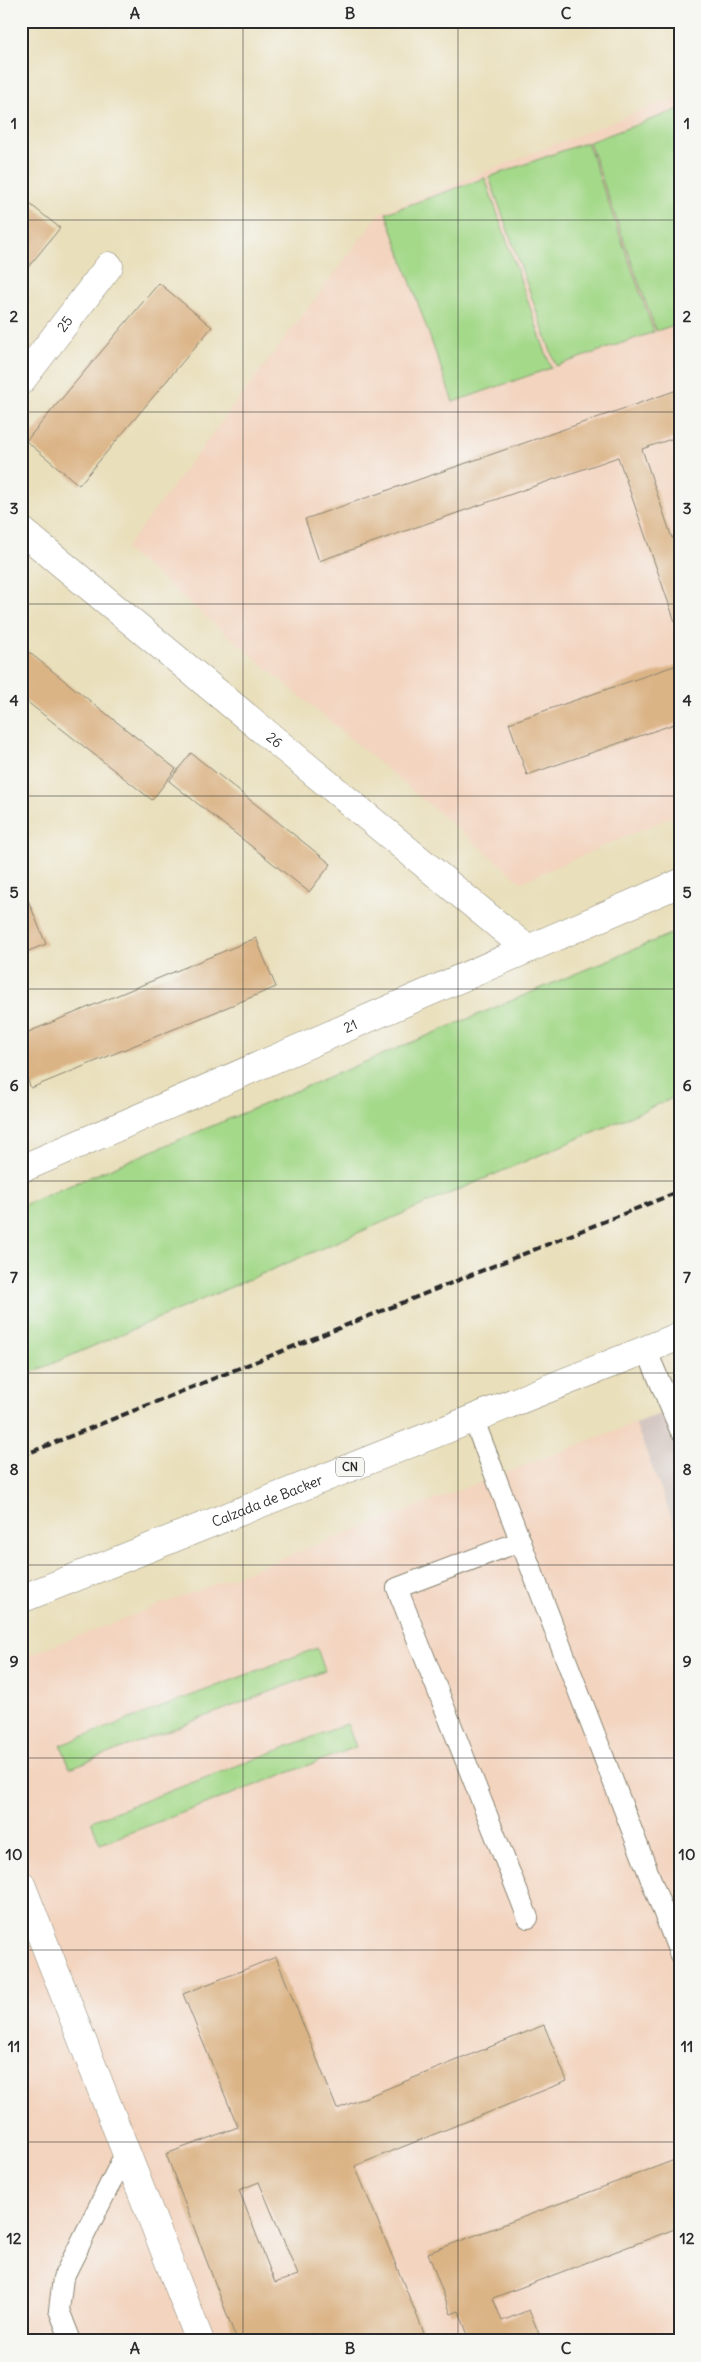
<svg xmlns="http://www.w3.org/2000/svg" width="701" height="2362" font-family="Delius,sans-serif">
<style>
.built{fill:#f3d4bf}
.industrial{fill:#cfc0bb}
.green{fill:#a4d98a;stroke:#68825a}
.building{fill:#dbb486;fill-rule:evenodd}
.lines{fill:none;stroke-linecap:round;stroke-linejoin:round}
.service-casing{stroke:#8a8573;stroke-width:22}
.minor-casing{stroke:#8a8573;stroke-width:29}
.primary-casing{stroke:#8a8573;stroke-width:29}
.service{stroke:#fff;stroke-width:20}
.minor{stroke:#fff;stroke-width:28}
.primary{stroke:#fff;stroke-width:28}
.rail{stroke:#2b2b2b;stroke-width:4;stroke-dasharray:8 4;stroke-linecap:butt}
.grid{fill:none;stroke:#2b2b2b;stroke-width:1;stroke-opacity:0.55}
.labels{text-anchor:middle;stroke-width:4.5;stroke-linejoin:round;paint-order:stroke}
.shield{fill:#f6f6f2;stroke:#686867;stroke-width:1}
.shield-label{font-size:12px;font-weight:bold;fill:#2b2b2b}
.street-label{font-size:14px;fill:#2b2b2b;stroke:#f6f6f2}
.neatline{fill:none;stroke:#2b2b2b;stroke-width:2}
.grid-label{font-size:16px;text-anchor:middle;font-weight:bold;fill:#2b2b2b}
</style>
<rect width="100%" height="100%" fill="#f6f6f2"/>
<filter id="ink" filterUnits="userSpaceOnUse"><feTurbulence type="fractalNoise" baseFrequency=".02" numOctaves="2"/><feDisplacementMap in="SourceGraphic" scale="10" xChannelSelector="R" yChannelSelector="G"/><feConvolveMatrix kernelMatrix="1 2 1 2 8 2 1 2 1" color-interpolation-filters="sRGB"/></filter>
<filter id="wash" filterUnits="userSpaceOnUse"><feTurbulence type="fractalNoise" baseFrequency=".0096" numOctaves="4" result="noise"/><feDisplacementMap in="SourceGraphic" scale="20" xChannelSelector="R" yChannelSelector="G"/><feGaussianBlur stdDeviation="1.12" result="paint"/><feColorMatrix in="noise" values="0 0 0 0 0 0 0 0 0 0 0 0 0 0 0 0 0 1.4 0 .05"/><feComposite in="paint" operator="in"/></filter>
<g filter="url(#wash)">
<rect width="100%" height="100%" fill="#e9dfbb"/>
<path class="built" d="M680,95v718l-159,69 -396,-333 255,-336z
M635,1423l45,116v802h-659v-683z"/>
<path class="industrial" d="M680,1407v132l-45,-116z"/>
<path class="green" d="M680,109v214l-24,8 -67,-189z
M587,142l67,190 -98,34 -67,-189z
M485,178l66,190 -98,34 -67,-189z
M680,930v165l-659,282v-171z
M317,1648l8,23 -255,97 -9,-23z
M347,1724l9,23 -256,97 -9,-23z"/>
<g id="blocks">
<path class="building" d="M21,197l39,31 -39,48z
M159,283l53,44 -133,158 -53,-44z
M680,389v47l-38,13 30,89 8,-3v101l-62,-179 -299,104 -14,-42z
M21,646l155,123 -24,31 -131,-103z
M680,664v58l-153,53 -18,-52z
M191,753l140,111 -22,28 -140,-111z
M21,883l25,61 -25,10z
M256,938l20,49 -245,101 -10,-23v-30z
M276,1957l61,152 207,-84 23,56 -212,85 69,167 -19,8h-82l-2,-6 -16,6h-68l-71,-187 72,-27 -55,-133zM259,2182l39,93 -23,8 -36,-93z
M680,2158v69l-187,71 9,23 27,-11 13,31h-72l-11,-30 -8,3 -23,-61z"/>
</g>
</g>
<g filter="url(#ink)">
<use href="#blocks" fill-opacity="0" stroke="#8a8573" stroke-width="1"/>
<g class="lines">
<defs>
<path id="service" d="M646,1349l34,81
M473,1418l207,537
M521,1541l-124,47 131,330
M71,2341l-12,-31 4,-32 63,-126"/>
<g id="minor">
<path id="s1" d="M21,381l88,-115"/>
<path id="s2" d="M21,530l506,419"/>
<path id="s3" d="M21,1169l659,-286"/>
<path d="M21,1884l179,457"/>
</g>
<g id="primary">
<path id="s4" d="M21,1599l659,-263"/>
</g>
</defs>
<use href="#service" class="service-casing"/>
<use href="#minor" class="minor-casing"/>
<use href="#primary" class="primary-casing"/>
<use href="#service" class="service"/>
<use href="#minor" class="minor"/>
<use href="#primary" class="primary"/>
<path class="rail" d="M21,1456l659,-265"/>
</g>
</g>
<path class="grid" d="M243,21v2320M458,21v2320M21,220h659M21,412h659M21,604h659M21,796h659M21,989h659M21,1181h659M21,1373h659M21,1565h659M21,1758h659M21,1950h659M21,2142h659"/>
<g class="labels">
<rect class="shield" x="336" y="1457.5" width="28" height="19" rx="4"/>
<g class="shield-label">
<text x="350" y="1471">CN</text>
</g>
<g class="street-label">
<text dy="5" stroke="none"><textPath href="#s1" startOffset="72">25</textPath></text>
<text dy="5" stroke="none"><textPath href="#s2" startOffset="329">26</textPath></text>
<text dy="5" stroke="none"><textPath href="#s3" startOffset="359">21</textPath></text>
<text dy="5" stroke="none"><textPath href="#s4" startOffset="265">Calzada de Backer</textPath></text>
</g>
</g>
<rect width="701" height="2362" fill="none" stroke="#f6f6f2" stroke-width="55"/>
<rect x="28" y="28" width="646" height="2306" class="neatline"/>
<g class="grid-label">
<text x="135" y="19">A</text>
<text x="350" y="19">B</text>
<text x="566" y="19">C</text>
<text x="14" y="129">1</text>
<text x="687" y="129">1</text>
<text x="14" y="322">2</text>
<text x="687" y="322">2</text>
<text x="14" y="514">3</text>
<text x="687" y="514">3</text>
<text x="14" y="706">4</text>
<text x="687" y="706">4</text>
<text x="14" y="898">5</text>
<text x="687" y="898">5</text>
<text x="14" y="1091">6</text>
<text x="687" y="1091">6</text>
<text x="14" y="1283">7</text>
<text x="687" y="1283">7</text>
<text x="14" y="1475">8</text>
<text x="687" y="1475">8</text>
<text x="14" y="1667">9</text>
<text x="687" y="1667">9</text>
<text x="14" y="1860">10</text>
<text x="687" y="1860">10</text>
<text x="14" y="2052">11</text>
<text x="687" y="2052">11</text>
<text x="14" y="2244">12</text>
<text x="687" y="2244">12</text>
<text x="135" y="2354">A</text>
<text x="350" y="2354">B</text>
<text x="566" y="2354">C</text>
</g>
</svg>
